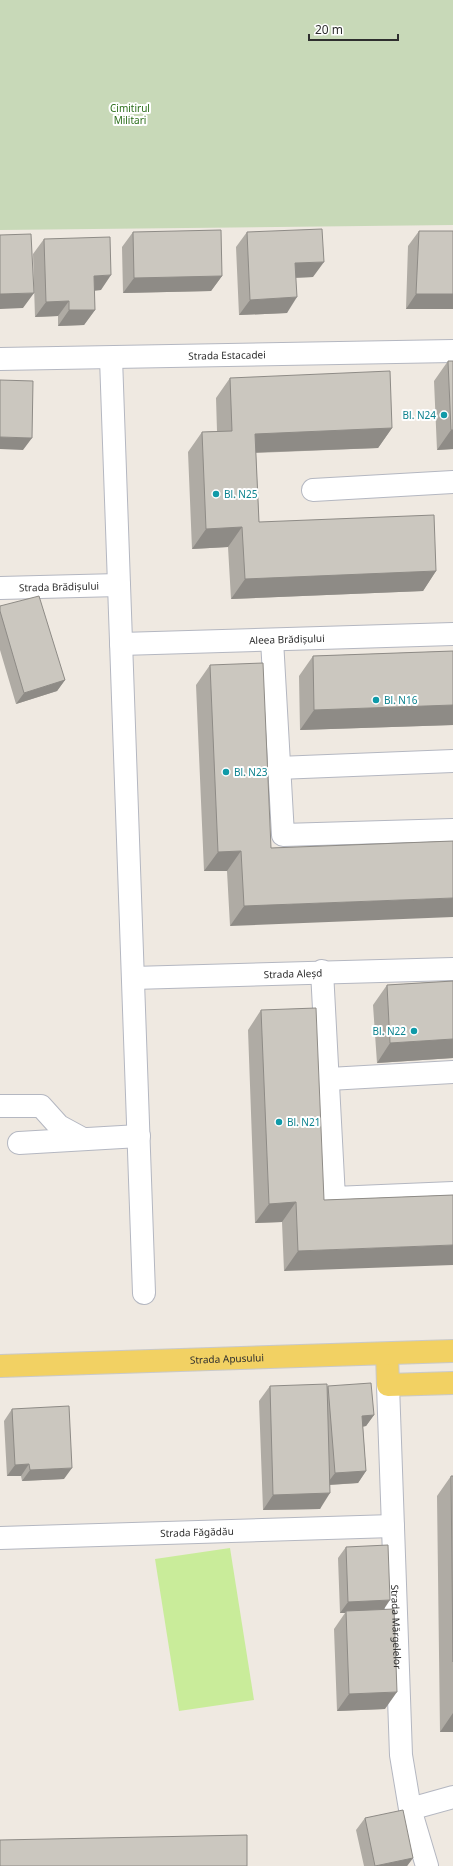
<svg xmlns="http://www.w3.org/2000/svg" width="453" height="1866" font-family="'Noto Sans',sans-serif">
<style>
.cemetery{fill:#c8d9b8}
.pitch{fill:#c9ec9a}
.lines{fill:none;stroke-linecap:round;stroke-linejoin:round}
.minor-casing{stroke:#b4b7c1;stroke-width:24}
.major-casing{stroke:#c9c9c9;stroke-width:24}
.minor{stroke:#fff;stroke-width:22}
.major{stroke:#f2d163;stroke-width:22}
.wall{fill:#afaba4}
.shaded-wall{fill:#8e8b86}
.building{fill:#cbc7bf;stroke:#8e8b86}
.culture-dot{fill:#0f9aa8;stroke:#fff;stroke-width:1.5}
.labels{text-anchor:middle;stroke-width:4;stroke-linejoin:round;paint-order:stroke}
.park-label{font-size:10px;fill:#2c6e1b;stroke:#fff}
.street-label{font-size:10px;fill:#2e2e2e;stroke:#fff}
.culture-label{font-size:10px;fill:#0d838f;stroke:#fff;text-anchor:start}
</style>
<rect width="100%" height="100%" fill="#efe9e1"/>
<path class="cemetery" d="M0,0h453v225l-453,5z"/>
<path class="pitch" d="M230,1548l24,152 -75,11 -24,-152z"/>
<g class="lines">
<defs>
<g id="minor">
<path d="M111,358l33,935"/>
<path id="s1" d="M0,359l453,-8"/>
<path d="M313,490l140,-8"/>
<path id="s2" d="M0,588l119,-3"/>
<path d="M272,640l11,195 170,-5"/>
<path id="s3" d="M121,644l332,-10"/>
<path d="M278,768l175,-7"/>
<path d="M322,971l12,227 119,-5"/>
<path id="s4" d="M133,978l320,-9"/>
<path d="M329,1079l124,-7"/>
<path d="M0,1106h41l18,20 24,13"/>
<path d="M19,1143l120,-7"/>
<path id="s5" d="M388,1385l13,370 9,54 17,57"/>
<path id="s6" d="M0,1538l393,-12"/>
<path d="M410,1809l43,-12"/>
</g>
<g id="major">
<path d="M387,1354l1,31 65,-2"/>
<path id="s7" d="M0,1366l453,-15"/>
</g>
</defs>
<use href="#minor" class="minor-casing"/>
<use href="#major" class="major-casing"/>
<use href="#minor" class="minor"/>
<use href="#major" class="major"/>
</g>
<path class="wall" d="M419,231h34v78h-47l2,-63z
M133,232l89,44 -11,15 -88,2 -1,-46z
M247,232l66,45 -17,1 -9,35 -48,2 -3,-68z
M44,239l57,51 -7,1 1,19 -11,15 -26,1v-10l-23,1 -2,-63z
M448,361l5,88 -16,1 -3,-69z
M230,378l162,50 -14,20 -122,5 3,69 177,49 -13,20 -192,8 -3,-52 -36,2 -4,-97 14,-20 15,-1 -1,-33z
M0,606l65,74 -8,11 -41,13 -16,-54z
M453,651v74l-153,5 -1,-54 14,-20z
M210,665l61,183 182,-7 -223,85 -3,-55h-23l-8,-186z
M453,981v77l-76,5 -4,-58 14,-20z
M261,1010l63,190 129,-5 -169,76 -2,-49 -27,1 -7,-193z
M270,1386l57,2 1,-2 46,29 -8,11 -3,1 3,44 -8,12 -28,2 -10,24 -57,1 -4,-109z
M12,1409l52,70 -42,2 -1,-5h-14l-3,-55z
M451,1476h2v256h-13l-3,-236z
M346,1547l37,63 2,99 -48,2 -3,-82 11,-16h-5l-2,-55z
M365,1818l48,40 -6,8h-43l-8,-36z"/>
<path class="shaded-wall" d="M324,262l-11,15 -28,1 10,-15z
M111,275l-10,15 -18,1 11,-15z
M222,276l-11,15 -88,2 11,-15z
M34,293l-11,15 -23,1v-15z
M416,294h37v15h-47z
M297,297l-10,16 -48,2 11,-15z
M69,301l-11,15 -23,1 11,-15z
M69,310h26l-11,15 -26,1z
M392,428l-14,20 -137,5 14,-19z
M451,430h2v19l-16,1z
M0,437l32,1 -9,12 -23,-1z
M242,527l-14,20 -36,2 14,-20z
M436,571l-13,20 -192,8 14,-20z
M65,680l-8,11 -41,13 8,-11z
M453,705v20l-153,5 14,-20z
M241,851l-14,20h-23l14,-19z
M453,898v19l-223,9 14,-20z
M453,1039v19l-76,5 13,-20z
M296,1202l-14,20 -27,1 14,-19z
M453,1245v20l-169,6 14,-20z
M374,1415l-8,11 -12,1 8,-11z
M29,1464l-8,12h-14l8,-11z
M72,1468l-8,11 -42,2 8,-11z
M366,1471l-8,12 -32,2 9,-12z
M330,1493l-10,16 -57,1 10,-15z
M390,1600l-8,12 -36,-1 -1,2h-5l8,-11z
M397,1692l-12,17 -48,2 12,-17z
M453,1713v19h-13z
M413,1858l-6,8h-32z"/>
<path class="building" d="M322,229l2,33 -29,1 2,34 -47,3 -3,-68z
M221,230l1,46 -88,2 -1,-46z
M419,231h34v63h-37z
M31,234l3,59 -34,1v-59z
M110,237l1,38 -17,1 1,34h-26v-9l-23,1 -2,-63z
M448,361h5v69h-2z
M390,371l2,57 -137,6 4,88 175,-7 2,56 -191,8 -3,-52 -36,2 -4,-97 30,-1 -2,-53z
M0,380l33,1 -1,57 -32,-1z
M39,596l26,84 -41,13 -24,-82v-5z
M453,651v54l-139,5 -1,-54z
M263,663l8,185 182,-7v57l-209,8 -3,-55 -23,1 -8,-187z
M453,981v58l-63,4 -3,-58z
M316,1008l8,192 129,-5v50l-155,6 -2,-49 -27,2 -8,-194z
M371,1383l3,32 -12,1 4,55 -31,2 -7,-87z
M327,1384l3,109 -57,2 -3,-109z
M69,1406l3,62 -42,2 -1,-6 -14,1 -3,-56z
M451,1476h2v186z
M388,1545l2,55 -42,2 -2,-55z
M394,1609l3,83 -48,2 -3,-83z
M403,1810l10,48 -38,8 -10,-48z
M247,1835v31h-247v-26z"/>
<g class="culture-dot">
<circle cx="444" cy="415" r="4"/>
<circle cx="216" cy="494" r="4"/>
<circle cx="376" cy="700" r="4"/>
<circle cx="226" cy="772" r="4"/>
<circle cx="414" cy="1031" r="4"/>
<circle cx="279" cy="1122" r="4"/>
</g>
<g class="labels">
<g class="park-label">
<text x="130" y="112">Cimitirul<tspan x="130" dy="12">Militari</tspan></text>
</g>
<g class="street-label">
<text dy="4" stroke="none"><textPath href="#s1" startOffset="227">Strada Estacadei</textPath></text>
<text dy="4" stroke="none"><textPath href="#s2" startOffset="59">Strada Brădișului</textPath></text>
<text dy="4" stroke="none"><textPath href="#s3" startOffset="166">Aleea Brădișului</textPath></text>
<text dy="4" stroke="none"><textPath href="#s4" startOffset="160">Strada Aleșd</textPath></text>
<text dy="4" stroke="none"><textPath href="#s7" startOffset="227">Strada Apusului</textPath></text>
<text dy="4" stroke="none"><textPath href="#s6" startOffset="197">Strada Făgădău</textPath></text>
<text dy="4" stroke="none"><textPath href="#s5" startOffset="242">Strada Mărgelelor</textPath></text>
</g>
<g class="culture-label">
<text x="436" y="419" text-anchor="end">Bl. N24</text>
<text x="224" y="498">Bl. N25</text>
<text x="384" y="704">Bl. N16</text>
<text x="234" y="776">Bl. N23</text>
<text x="406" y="1035" text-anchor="end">Bl. N22</text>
<text x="287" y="1126">Bl. N21</text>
</g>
</g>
<path d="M309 34v6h89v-6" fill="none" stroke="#2e2e2e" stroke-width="2"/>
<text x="315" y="34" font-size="12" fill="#2e2e2e" stroke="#ffffff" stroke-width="3" paint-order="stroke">20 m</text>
</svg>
